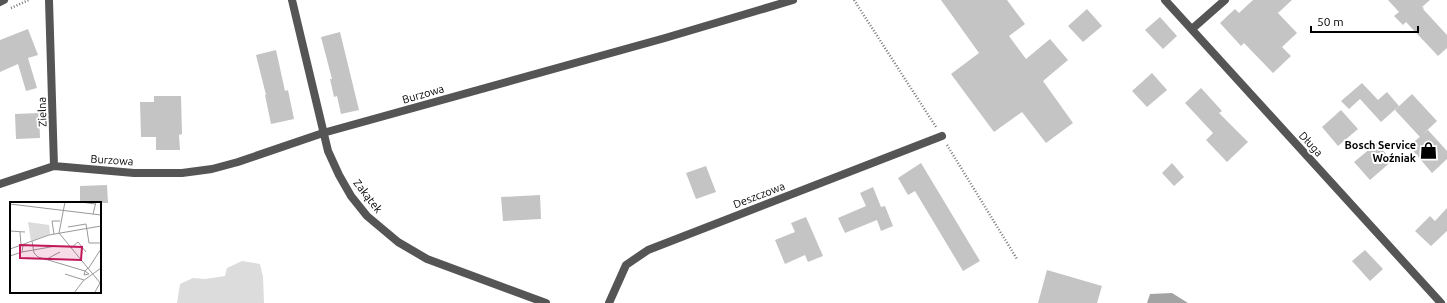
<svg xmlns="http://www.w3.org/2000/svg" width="1447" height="303" font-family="Ubuntu,sans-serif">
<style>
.green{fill:#dcdcdc}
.water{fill:#a3a3a3}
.building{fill:#c4c4c4}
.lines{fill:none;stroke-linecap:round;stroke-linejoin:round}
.path{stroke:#777;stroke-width:2.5;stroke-dasharray:1 2;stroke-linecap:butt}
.minor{stroke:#555;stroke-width:8}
.tertiary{stroke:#555;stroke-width:8}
.labels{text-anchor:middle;stroke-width:4;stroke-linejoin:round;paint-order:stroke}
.street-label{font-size:11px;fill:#000;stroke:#fff}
.poi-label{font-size:11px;font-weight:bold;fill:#000;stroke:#fff;text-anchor:end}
.inset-road{fill:none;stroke:#999;stroke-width:1}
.view{fill:#c2185b;fill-opacity:0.15;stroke:#c2185b;stroke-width:2}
.inset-edge{fill:none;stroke:#000;stroke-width:2}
</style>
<rect width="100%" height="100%" fill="#fff"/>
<path class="green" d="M242,261l18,3 3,13 1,26h-87l3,-19 13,-6 12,1 20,-3 2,-8z"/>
<path class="water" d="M1172,293l16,10h-41l3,-9z"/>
<path class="building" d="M941,0h66l18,24 -16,12 17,23 24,-20 18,21 -25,21 30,42 -27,20 -24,-31 -28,20 -43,-58 28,-21z
M1253,0h39l-14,13 19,20 -15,14 9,9 -18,17 -29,-30 -3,3 -21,-23 15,-14 4,4z
M1388,0h42l-8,7 2,1 -1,1 24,26v13l-9,8 -32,-34 -3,3 -9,-9 5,-4z
M1087,9l15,17 -19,16 -15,-16z
M1160,17l17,19 -14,13 -18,-19z
M28,29l10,26 -10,3 9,30 -11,3 -8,-27 -18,8v-32z
M340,32l19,78 -18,4 -4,-18 -3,1 -4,-18h2l-11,-42z
M276,50l9,41 3,-1 6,29 -23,5 -6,-29h1l-10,-40z
M1152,73l15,17 -20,17 -15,-16z
M1362,83l16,17 9,-8 12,14 -18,16 -21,-23 -11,10 -8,-8z
M1201,88l21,23 -3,2 29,29 -21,20 -21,-22 7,-7 -28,-30z
M1412,94l25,27 -17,16 -25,-27z
M154,96h27l1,38 -3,1 1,15h-24v-13h-15l-1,-35h14z
M1341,110l17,19 -20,17 -16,-19z
M39,113l1,25 -24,1 -1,-25z
M1428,130l19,21v8l-15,14 -23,-27z
M1377,143l15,18 -22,19 -16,-18z
M921,163l59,98 -17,10 -48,-80 -7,4 -10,-17z
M1172,163l12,14 -10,9 -12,-13z
M706,166l10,26 -20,7 -10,-26z
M107,185l1,18h-28v-17z
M873,187l8,20 4,-1 8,20 -12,5 -4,-11 -32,13 -7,-15 28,-12 -6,-13z
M540,195l1,24 -38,2 -2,-24z
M1447,208v23l-16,15 -16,-15 15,-15 5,5z
M806,217l17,39 -15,6 -3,-7 -20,9 -10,-24 20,-8 -4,-9z
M1365,250l18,19 -13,12 -18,-20z
M1047,270l55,16 -5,17h-59z"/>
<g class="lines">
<path class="path" d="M854,0l82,127
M11,8l18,-8
M947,145l70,114"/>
<path class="minor" d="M292,0l36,151 11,24 12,21 16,20 31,26 29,17 119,44
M1192,29l33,-29
M54,166l80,7h48l30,-4 26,-7 85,-29 342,-95 128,-38
M0,184l54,-18 -5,-166
M609,303l17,-38 22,-15 294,-114"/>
<path class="tertiary" d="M1165,0l276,303
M0,2l4,-2"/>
</g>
<defs>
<symbol id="shop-bare" viewBox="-9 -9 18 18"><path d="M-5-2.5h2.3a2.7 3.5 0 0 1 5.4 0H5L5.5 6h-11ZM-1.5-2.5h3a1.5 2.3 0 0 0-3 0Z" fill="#000" stroke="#fff" stroke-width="2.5" paint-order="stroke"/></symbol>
</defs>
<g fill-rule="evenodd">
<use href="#shop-bare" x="1416" y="138" width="25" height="25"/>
</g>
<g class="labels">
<g class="street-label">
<text transform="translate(423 94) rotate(-16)" y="4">Burzowa</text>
<text transform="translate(42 112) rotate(-92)" y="4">Zielna</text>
<text transform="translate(1311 144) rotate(48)" y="4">Długa</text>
<text transform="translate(112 160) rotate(4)" y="4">Burzowa</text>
<text transform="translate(759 195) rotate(-21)" y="4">Deszczowa</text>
<text transform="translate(368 196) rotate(52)" y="4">Zakątek</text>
</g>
<g class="poi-label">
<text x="1416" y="149">Bosch Service<tspan x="1416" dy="13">Woźniak</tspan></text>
</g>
</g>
<g transform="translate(10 202)">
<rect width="91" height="91" fill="#fff"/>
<path d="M18,20l21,3 1,9 -19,7z" fill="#dcdcdc"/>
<path class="inset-road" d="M71,0l14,2M0,2l91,11M83,12l3,-12M58,25l18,-3 3,19h12M0,29l15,1M10,30l1,13M49,31l42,51M49,31l6,-31M44,32l-2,-13h8M22,39l2,12 4,4 47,14 3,-3M61,46l7,-6 8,10M0,47l39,-14 52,-9M12,50l34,-6M0,54l12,-4 1,-7M35,58l15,-8M78,67l13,-20M75,69l-1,4 5,-1 -4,-3M55,72l19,6M85,90l6,-11M64,91l9,-12 18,-13"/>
<path class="view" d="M10,43l62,2 -1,13 -61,-2z"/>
<rect width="91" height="91" class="inset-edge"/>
</g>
<path d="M1311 26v6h107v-6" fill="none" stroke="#000000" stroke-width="2"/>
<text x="1317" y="26" font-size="12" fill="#000000" stroke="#ffffff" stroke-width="3" paint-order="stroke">50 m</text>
</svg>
